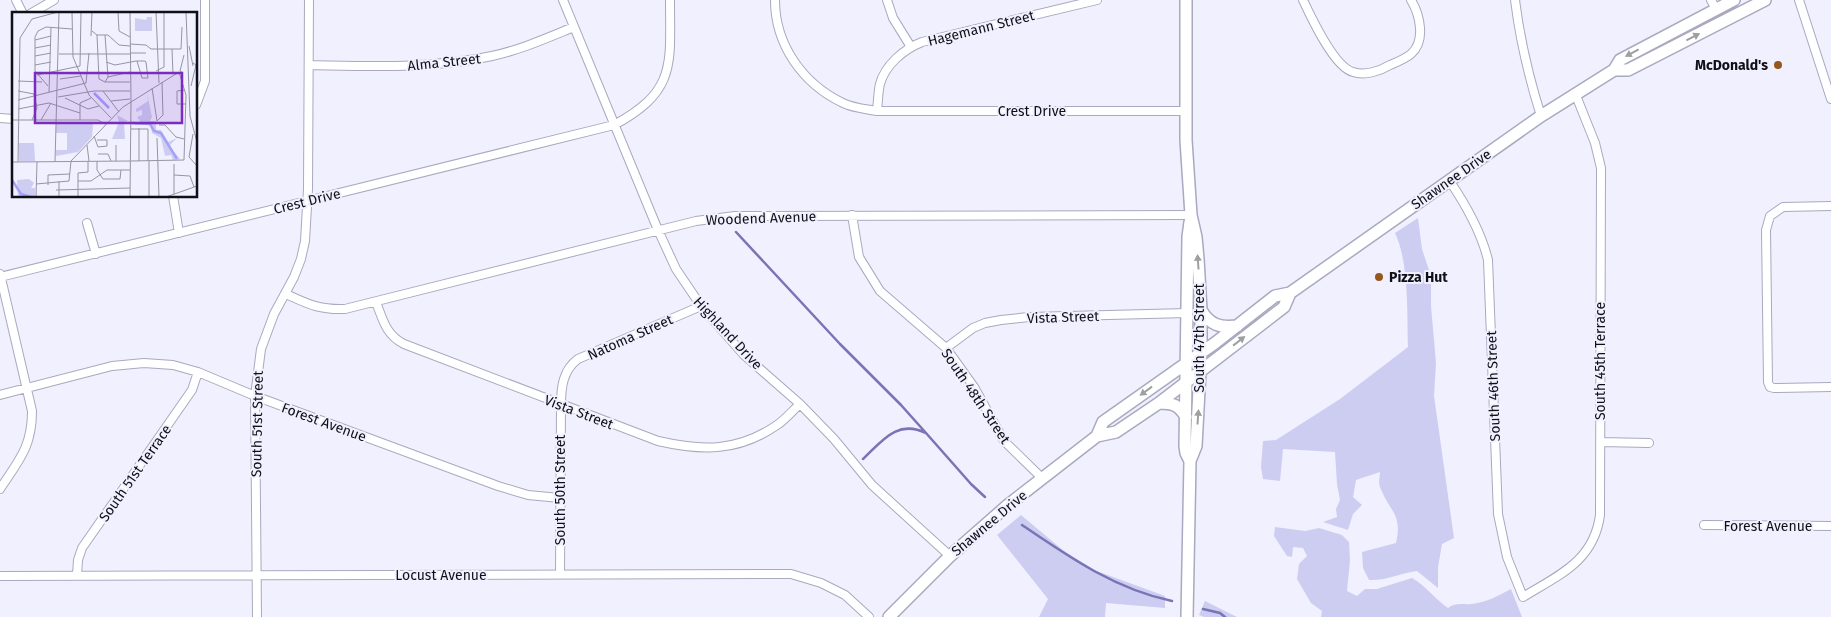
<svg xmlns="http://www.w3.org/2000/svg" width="1831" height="617" font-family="'Fira Sans',sans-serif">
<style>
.green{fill:#cdcdf1}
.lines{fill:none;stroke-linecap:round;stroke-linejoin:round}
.stream{stroke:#7874b5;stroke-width:2.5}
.street-casing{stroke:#a9a9bf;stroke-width:10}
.secondary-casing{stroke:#a9a9bf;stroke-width:14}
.street{stroke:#fff;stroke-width:8}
.secondary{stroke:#fff;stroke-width:11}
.oneway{fill:#9f9fa2}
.poi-dot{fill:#95571d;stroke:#f0f0fe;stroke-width:2}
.labels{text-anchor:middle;stroke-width:4;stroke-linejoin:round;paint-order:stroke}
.street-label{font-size:14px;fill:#0f0f17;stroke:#f0f0fe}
.poi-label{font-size:14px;font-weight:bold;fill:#0f0f17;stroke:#f0f0fe;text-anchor:end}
.inset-river{fill:none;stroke:#a5a0f9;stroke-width:2.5}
.inset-road{fill:none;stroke:#9696a2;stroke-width:1}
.view{fill:#7b2cbf;fill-opacity:0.15;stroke:#7b2cbf;stroke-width:2.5}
.inset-edge{fill:none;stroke:#0f0f17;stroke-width:2.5}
</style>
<rect width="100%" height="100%" fill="#f0f0fe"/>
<path class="green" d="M1418,218l4,31 9,27v30l5,57 -2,33 20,142 -12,6 -4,23v21l-21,-17c-17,2 -31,10 -48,9l-6,-12 -1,-16 34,-9c7,-29 -7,-32 -16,-56 -2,-4 0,-11 0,-15l-24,8 -3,17 9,8 -9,9 -5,16 -25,-8 14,-5 -1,-8 4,-9 -3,-16 -2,-32 -52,-3 -3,32 -17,-2 -2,-12 2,-26 13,-1 64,-41 68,-52c-1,-33 1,-85 -13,-114z
M1021,515l43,36 30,19 71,26v12l-59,-5 -1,14h-66l9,-18 -51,-64z
M1275,527l30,4 14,-3 23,7 7,7 1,18 -3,31 10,5 8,-7h12l35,-11c13,7 23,21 36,30 8,-6 15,-3 24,-4 15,-2 26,-8 39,-15l11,28h-201l1,-6 -11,-8 -14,-24 2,-15 8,-8 -4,-8 -10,-1 -1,10 -5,-1 -13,-20z
M1205,601l32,16h-33l-5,-2z"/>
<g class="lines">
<path class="stream" d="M736,232l104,112 61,61 25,28
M863,459c19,-18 34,-40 63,-26l45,51 14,13
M1022,525c47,32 93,64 150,76
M1203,609l17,4 5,4"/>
<defs>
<path id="street" d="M16,0l7,14
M563,0l95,230 18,39 25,37 43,49 56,49 34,35 38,46 78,71
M775,0c0,45 28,84 68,103 10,5 23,6 34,8h309
M887,0l6,18 18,29
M1303,0c8,17 31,67 50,72 12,4 27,-1 37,-7 7,-3 15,-6 21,-11 15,-13 9,-39 0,-54
M1515,0c5,40 14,78 26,116
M1711,0l5,9
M1799,0l32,99
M30,14l24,-14
M309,65c61,1 123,4 183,-9 28,-6 55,-18 82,-29
M196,105l9,-24v-81
M877,111c1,-8 1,-19 3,-27 5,-19 24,-35 42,-42l175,-42
M0,118l14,1
M1449,180c17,25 32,51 39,80l10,254 9,43 16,40c36,-22 71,-36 77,-82l1,-347 -6,-25 -20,-50
M173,196l6,37
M1831,206l-48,1 -13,9 -4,14 2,152 2,5 4,1 57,-1
M852,215l7,42 21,34 66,57 28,39 30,54 39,38
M87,223l9,31
M0,274l32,137c0,36 -13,49 -32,78
M0,277l614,-152c63,-34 56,-61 56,-125
M286,294c22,10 33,16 59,15l351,-88 39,-5 456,-1
M376,302c7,18 10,33 28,42l254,97c44,10 80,11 119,-16 9,-6 16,-15 23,-21
M946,348l27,-20 12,-5 16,-3 28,-3 159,-4
M0,395l112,-29 32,-3 29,2 25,7 57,24 243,90 30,9 32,3
M1600,442l49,1
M1704,525l127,1
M560,574l1,-169c0,-18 2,-35 17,-46l123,-53
M77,575l1,-15 4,-12 110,-158 6,-18
M0,576l791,-2 30,9 24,12 24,22
M257,617l-2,-221 6,-47 13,-35 20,-37 7,-18 4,-18 3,-52 1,-189"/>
<path id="secondary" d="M1186,0v140l5,75 5,22 2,22 3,51v43l-5,93 -6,15 -3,156
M1614,70h14l137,-70
M1190,222l-2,15 -3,209 1,7 4,8
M1201,310c9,15 19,18 36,16
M1159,403c14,0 20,2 27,14
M1097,436l6,-14 112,-79 60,-47 15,-3 251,-177 73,-46 6,-10 114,-60
M889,617l61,-61 58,-51 89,-69 19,-4 43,-29 125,-96 6,-14"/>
</defs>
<use href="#street" class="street-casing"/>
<use href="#secondary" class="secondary-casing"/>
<use href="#street" class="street"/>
<use href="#secondary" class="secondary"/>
</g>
<defs><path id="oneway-solid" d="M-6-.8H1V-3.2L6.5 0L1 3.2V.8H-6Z" transform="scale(1.25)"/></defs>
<g class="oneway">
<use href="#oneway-solid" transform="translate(1693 37) rotate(-27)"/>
<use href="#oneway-solid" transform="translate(1632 53) rotate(152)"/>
<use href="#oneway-solid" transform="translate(1198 262) rotate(-94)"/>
<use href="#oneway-solid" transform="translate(1239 341) rotate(-38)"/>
<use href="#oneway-solid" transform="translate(1146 391) rotate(144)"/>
<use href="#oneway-solid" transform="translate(1198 417) rotate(-86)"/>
</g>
<g class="poi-dot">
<circle cx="1778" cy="65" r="5"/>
<circle cx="1379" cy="277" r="5"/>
</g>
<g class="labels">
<g class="street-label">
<text transform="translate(981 28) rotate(-14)" y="5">Hagemann Street</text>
<text transform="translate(444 62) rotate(-6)" y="5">Alma Street</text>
<text x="1032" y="116">Crest Drive</text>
<text transform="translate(1451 179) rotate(-35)" y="5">Shawnee Drive</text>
<text transform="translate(307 201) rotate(-14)" y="5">Crest Drive</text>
<text transform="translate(761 218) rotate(-2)" y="5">Woodend Avenue</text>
<text transform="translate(1063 317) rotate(-2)" y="5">Vista Street</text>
<text transform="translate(728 333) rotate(47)" y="5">Highland Drive</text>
<text transform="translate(630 337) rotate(-24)" y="5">Natoma Street</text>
<text transform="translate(1199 338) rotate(-90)" y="5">South 47th Street</text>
<text transform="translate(1600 361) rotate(-90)" y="5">South 45th Terrace</text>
<text transform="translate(1493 386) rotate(-92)" y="5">South 46th Street</text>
<text transform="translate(976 396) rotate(56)" y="5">South 48th Street</text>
<text transform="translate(579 412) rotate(21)" y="5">Vista Street</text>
<text transform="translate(324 422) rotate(20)" y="5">Forest Avenue</text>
<text transform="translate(257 424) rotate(-89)" y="5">South 51st Street</text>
<text transform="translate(135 473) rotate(-55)" y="5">South 51st Terrace</text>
<text transform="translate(560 490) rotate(-90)" y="5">South 50th Street</text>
<text transform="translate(989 523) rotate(-40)" y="5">Shawnee Drive</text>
<text x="1768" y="531">Forest Avenue</text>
<text x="441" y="580">Locust Avenue</text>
</g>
<g class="poi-label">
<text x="1768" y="70">McDonald's</text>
<text x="1389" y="282" text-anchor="start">Pizza Hut</text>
</g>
</g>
<g transform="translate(12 12)">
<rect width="185" height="185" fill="#f0f0fe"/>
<path d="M135,5h5v14h-17v-13l11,2zM135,81l5,24 -2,4h6v9h5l7,12 9,-4 -8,8 11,13 -7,1 -2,-5 -6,1 -4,-18 -9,-5 -2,-9 -14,1 -5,-2h10l-4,-6 5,-2v-5l-6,2v-3l12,-8zM105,103l11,6 -4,1 1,17h-13l7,-17zM44,112h37l-1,13 -14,15 -22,4v-6h11v-17h-11zM6,131h16l1,18h-16zM17,167l5,4 -3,5h4v9h-17l-1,-17z" fill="#cdcdf1"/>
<path class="inset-river" d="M82,81l15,15M120,111l18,1 4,7 7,2 16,26M0,168l9,14 10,3"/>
<path class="inset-road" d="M60,0l1,45 16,38 22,23M106,0l1,19 11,6M118,0l1,90M144,0l3,71M174,0l4,104 7,26M26,19l-3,6v34l13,15M26,19l8,-4 26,2M80,19l5,4 2,44 6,3h25M85,23h11l11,10 11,1M93,23l3,42M79,24l1,-24M23,28l16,-4M118,32l16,1 5,4h30l1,-22M177,34l4,20M23,36l16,-3M160,37l1,25M118,41h16M47,42h71M23,44l16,-3M94,50l9,3 21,-4h9l1,1 2,16h-6l-5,-17M23,53l16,-3M144,59l8,-4v-55M171,61l-3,-2 4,-16M25,63l43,-9 1,-54M48,67l21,-3M6,69l24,1M93,70l3,-5 22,-5M179,74l5,-21 -3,-2M140,76l5,33 6,-6 -1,-33M173,78l-8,1v13h9M6,79l16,3 3,14 -5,12M91,79l16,21M37,80l2,-64M46,85l36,-6h36M53,86l23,11 11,-3M6,88l68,-17 3,-30M99,89l19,-2M6,97l31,-6 31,10M0,108h86l7,4M29,108l10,-17M68,108v-17l11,-5M147,113h6l11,12 8,2M127,116v33M119,117h17v32M181,122l-4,23 8,9M82,124l4,11 9,-1v-6h-10M145,126l2,59M75,133l2,16M86,142h10l3,7M59,149l52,-54 56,-35M85,149v9l6,9h17l1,-9M104,149v-16M119,149l53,-1 2,-65 -7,-23M137,149v36M0,150l118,-1M6,150l2,-124 12,-19 26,-7M43,150l4,-150M162,163l16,1 4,11M66,169h13l16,-11h23M24,172l33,-3 2,-20M36,173v-10l22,-1M44,178l74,-2M162,182v-30M24,185l1,-35M47,185v-16M66,185v-24l10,-1v-11M118,185l1,-95M154,185l31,-11"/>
<path class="view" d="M23,61h147v50h-147z"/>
<rect width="185" height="185" class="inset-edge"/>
</g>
</svg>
